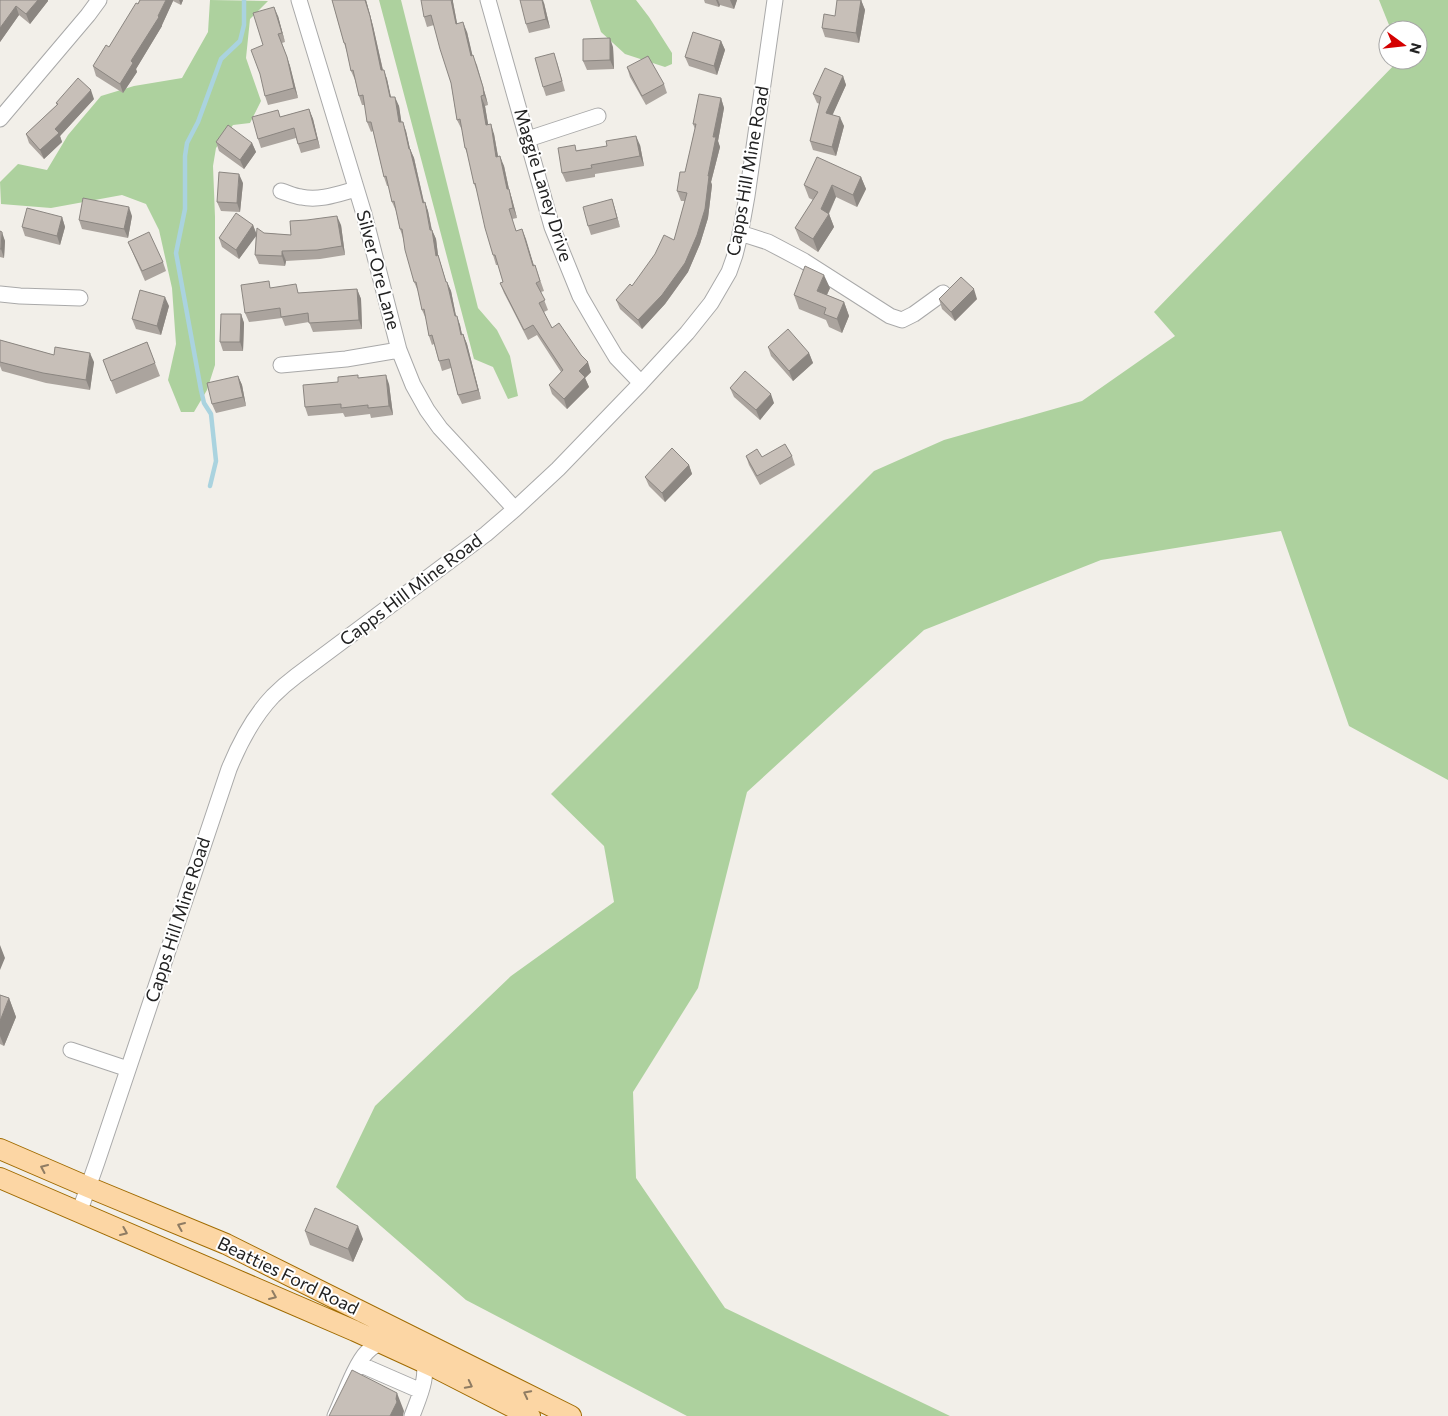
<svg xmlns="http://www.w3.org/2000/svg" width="1448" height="1416" font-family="Commissioner,sans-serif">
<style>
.forest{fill:#add19e}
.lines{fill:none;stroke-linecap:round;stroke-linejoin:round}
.stream{stroke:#aad3df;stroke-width:4.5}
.minor-casing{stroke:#a9a9a9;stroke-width:17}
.major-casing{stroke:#a06b00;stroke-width:22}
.minor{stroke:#fff;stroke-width:15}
.major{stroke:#fcd6a4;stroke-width:20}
.wall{fill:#aba49e}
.shaded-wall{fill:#8b8681}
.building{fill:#c7bfb8;stroke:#8b8681}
.oneway{stroke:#8f7c63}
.labels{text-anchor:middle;stroke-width:4;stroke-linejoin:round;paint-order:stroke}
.street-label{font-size:18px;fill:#222;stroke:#fff}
</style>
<rect width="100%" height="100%" fill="#f2efe9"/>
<path class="forest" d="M210,0l58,1 -18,18 -4,39 15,43 -11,22 -17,2 -17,23 -3,18 2,51v148l-8,25 -13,22h-13l-13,-32 8,-36 -4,-56 -13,-58 -13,-26 -24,-9 -71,13 -50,-4 -1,-22 18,-18 29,6 21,-35 33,-39 33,-10 48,-8 26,-46z
M379,0h22l77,308 19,22 13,26 8,40 -10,3 -15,-32 -19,-8z
M590,0h46l13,17 23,36v11l-7,3 -40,-13 -24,-22z
M1379,0h69v780l-99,-54 -68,-195 -180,29 -177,70 -177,162 -49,196 -65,104 3,86 89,130 225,108h-263l-221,-116 -130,-113 39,-81 136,-130 103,-74 -10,-56 -53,-52 323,-323 70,-31 138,-39 93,-65 -21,-24 245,-252h19v-30h-27z"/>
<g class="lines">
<path class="stream" d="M210,486l6,-25 -5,-47 -7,-11 -3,-13 -25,-137 9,-44v-53l2,-13 11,-21 23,-63 19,-18 4,-16v-25"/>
<defs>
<path id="minor" d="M299,0l65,214 35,136 14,35 14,25 13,18 75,81
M488,0l64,227 28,69 18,31 18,30 25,26
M0,119l88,-104 11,-15
M528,139l70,-23
M281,191c7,2 13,5 20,6 19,4 37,-3 55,-8
M740,233l28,9 36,19 86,55 12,4 12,-6 29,-21
M0,294l20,2 60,2
M281,365l65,-6 53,-9
M71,1050l57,19
M79,1213l18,-51 132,-393c11,-27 24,-52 44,-73 7,-7 15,-14 23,-20l190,-142 29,-25 43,-40 83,-86 46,-50 24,-30 18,-31 6,-17 5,-20 7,-39 28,-196
M359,1364l62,27
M335,1416c8,-17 20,-52 32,-64 6,-6 13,-10 21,-12
M412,1416c7,-19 18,-41 10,-61"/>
<path id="major" d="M0,1149l88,38 138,57 345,172
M0,1178l355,153 83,38 92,47"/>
</defs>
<use href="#minor" class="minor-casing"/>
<use href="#major" class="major-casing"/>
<use href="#minor" class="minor"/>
<use href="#major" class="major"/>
</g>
<path class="wall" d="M0,0h48v1l-18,23 -11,-9 -19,27z
M140,0h43l-2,5 -8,-4 -11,24v1l-26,43 1,3 -14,21 -27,-17 -3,-10 16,-19z
M332,0h34l7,26 10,44 4,9 4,18 8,9 2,16 5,9 4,18 4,9 10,44h1l3,9 4,19 4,9 2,16 8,27h1l4,9 5,25 4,9 2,10 1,-1 4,10 14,55 -19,5 -4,-9 -7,-27 -9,3 -8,-27 -2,1 -3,-9 -3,-17 -4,-9 -4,-19 -4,-9 -11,-44 -3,-9 -4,-18 -4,-9 -3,-16h-2l-3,-9 -11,-46 -2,1 -4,-10 -2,-17h-3l-3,-9 -4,-16 -4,-9 -4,-19 -3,-9z
M704,0h33l-3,9 -14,-4 -1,2 -14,-4z
M861,0l4,10 -6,33 -34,-6 -3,-9 13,-12z
M453,2l4,21 10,9 5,23 5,10 9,32 2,8 -3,1 3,19 6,9 4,23 6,9 5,23 3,10 5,19 -5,1 4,12 6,-2 12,37 1,-1 9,26 -3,1 7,18 -4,2 8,16 39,44 -6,6 4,9 -22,22 -15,-15 -3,-9 12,-13 -24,-37 -9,5 -24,-47 -4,-10 3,-1 -5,-17h-2l-3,-10 -16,-64 -3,-7 -5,-26 -4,-10 -3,-18 -5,-10 -6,-37 -17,-58 -7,2 -3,-10z
M544,3l6,25 -21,5 -3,-9z
M278,16l7,26 -3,1 8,23 8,32 -30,7 -3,-9z
M721,41l4,9 -8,25 -28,-9 -4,-9z
M613,47l1,22 -27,1 -4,-9z
M557,62l8,29 -19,5 -3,-9z
M627,67l37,17 3,9 -21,12 -16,-28z
M843,76l3,9 -14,30 12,11 -8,30 -23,-6 -3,-9 10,-37 -3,-1 -4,-9z
M721,98l3,10 -6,33 2,6 -9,35 1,3 -4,33 -8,26 -12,28 -23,32 -23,25 -22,-20 -4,-9 16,-14 42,-46 11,-39h-4l-4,-10 8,-19 10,-43 -2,-5z
M94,99l-34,37 2,6 -18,17 -15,-16 -3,-9 31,-29 -1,-2z
M309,109l4,10 7,29 -19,5 -5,-15 -35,10 -3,-9 22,-22z
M216,142l36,1 4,9 -12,17 -25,-18z
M640,145l4,21 -49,8v3l-29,5 -4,-9 15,-23z
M861,177l5,12 -9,18 -21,-10 -7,17 5,13 -16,25 -18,-12 -5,-12 18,-28 -4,-2 -5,-13z
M243,183l-3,29 -19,-1 -4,-9z
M612,199l8,28 -29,8 -3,-9z
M132,216l-4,22 -46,-9 -3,-9z
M62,217l3,10 -5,18 -35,-9 -3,-9z
M253,225l3,9 8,-1 27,2 50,-10 4,30 -25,4 -34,2 -1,5 -26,-2 -4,-9 1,-20 -17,24 -17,-12 -3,-9z
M0,231l5,10 -1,17 -4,-1z
M128,242l35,20 3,9 -21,10z
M272,288l28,5 57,-4 4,10 1,30 -49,3 -4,-10 -24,4 -3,-8 -33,4 -4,-9z
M830,288l-3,7 17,7 5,14 -7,17 -13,-6 -3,-7 -27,-11 -5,-14z
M939,299h38l-22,22 -13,-12z
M169,306l-8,29 -25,-6 -4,-10z
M241,314l3,9 -1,28h-20l-3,-9z
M0,340l54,15 40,7 -4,28 -44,-7 -44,-12 -2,-5z
M147,342l13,34 -44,18 -13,-34z
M768,347l41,6 4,10 -20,18 -22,-25z
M238,376l4,9 4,21 -30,7 -4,-9z
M359,378l30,6 4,31 -22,3 -1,-4 -25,3 -2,-4 -35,3 -3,-9 33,-25z
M730,388l44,15 -14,17 -26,-23z
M746,456l16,1 30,-1 3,9 -35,20 -11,-20z
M689,465l3,9 -27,28 -16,-16 -4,-9z
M0,995l9,3 7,19 -12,29 -4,-2z
M305,1231l58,8 -10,23 -43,-17z"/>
<path class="shaded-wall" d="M38,0h10v1l-18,23 -4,-10z
M166,0h7v1l-11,24v1l-26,43 1,3 -14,21 -3,-9 11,-23 27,-45z
M179,0h4l-2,5z
M365,0h1l7,26 12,54 -4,-10z
M451,0h2v2l6,32 -3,-10z
M542,0h1l1,3 6,25 -4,-9z
M716,0h2l2,5 -1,2z
M730,0h7l-3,9z
M861,0l4,10 -6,33 -3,-10z
M16,6l3,9 -19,27v-14z
M274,7l4,9 7,26 -3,-9z
M463,22l4,10 8,34 -4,-10z
M610,38l3,9 1,22 -4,-9z
M721,41l4,9 -8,25 -3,-9z
M473,55l13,42 2,8 -4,-10z
M287,57l3,9 8,32 -4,-10z
M384,70l3,9 6,28 -3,-10z
M843,76l3,9 -17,38 -3,-10z
M91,90l3,9 -34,37 2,6 -18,17 -4,-9 15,-21z
M481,96l4,10 5,29 -4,-10z
M395,97l4,9 4,26 -4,-10z
M721,98l3,10 -6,33 2,6 -9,35 1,3 -4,33 -8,26 -12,28 -23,32 -23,25 -4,-9 70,-144 5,-39z
M309,109l4,10 7,29 -3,-9z
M840,117l4,9 -8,30 -4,-9z
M403,122l3,9 6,27 -3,-9z
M491,124l3,10 6,33 -4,-10z
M636,136l4,9 4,21 -4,-10z
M252,143l4,9 -12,17 -4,-9z
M410,149l4,9 12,54 -3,-9z
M500,156l4,10 7,33 -4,-10z
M239,174l4,9 -3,29 -3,-9z
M861,177l5,12 -9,18 -4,-12z
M832,185l4,12 -11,24 4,-7 5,13 -16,25 -5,-13 8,-30z
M509,189l3,10 5,19 -4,-10z
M612,199l3,10 5,18 -3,-9z
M425,202l3,9 5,26 -1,-7 4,9 2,16 11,36 -13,-35z
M129,207l3,9 -4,22 -4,-9z
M337,216l4,9 4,30 -3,-9z
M62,217l3,10 -5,18 -3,-9z
M253,225l4,10 -18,24 -3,-9z
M522,229l4,10 11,37 -4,-10z
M2,232l3,9 -1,17 -3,-9z
M282,251l4,10 -1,5 -3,-10z
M824,275l6,13 -8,17 -5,-14z
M447,282l4,9 7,35 -3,-10z
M357,289l4,10 1,30 -3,-9z
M974,289l3,10 -22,22 -4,-9z
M165,297l4,9 -8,29 -4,-9z
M844,302l5,14 -7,17 -5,-14z
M241,314l3,9 -1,28 -3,-9z
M457,316l3,9 4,19 -3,-9z
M463,334l4,10 14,55 -3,-9z
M90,353l4,9 -4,28 -4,-10z
M809,353l4,10 -20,18 -4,-10z
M588,362l3,10 -6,6 4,9 -22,22 -3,-10 15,-28z
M386,375l3,9 4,31 -4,-9z
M238,376l4,9 4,21 -3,-9z
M771,394l3,9 -14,17 -4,-10z
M689,465l3,9 -27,28 -3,-9z
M0,945l5,13 -5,12z
M9,998l7,19 -12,29 -4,-10v-15z
M358,1226l5,13 -10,23 -5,-13z
M397,1393l7,18 -1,5h-13z"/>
<path class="building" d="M0,0h38l-12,14 -10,-8 -16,22z
M140,0h26l-8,16 1,1 -28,44 2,2 -13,21 -27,-18 13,-21 3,2 27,-44 2,1z
M332,0h33l5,16 11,54h3l6,27h5l4,25h4l6,27h1l13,54 2,-1 5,28h2l4,26 2,-1 8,27h1l8,34h2l4,19 2,-1 15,56 -20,5 -9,-36 -10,2 -7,-26 -3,1 -5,-27 -2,1 -6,-28h-2l-9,-32 -3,-21h-2l-6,-28 -2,1 -6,-26 -2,1 -13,-55h-4l-4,-27 -4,1 -6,-26 -2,1 -6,-28h-1z
M421,0h30l5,24 7,-2 8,34 2,-1 10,32 1,8 -3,1 5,29 5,-1 5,33 4,-1 7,33h2l4,19 -4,1 7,22 6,-2 11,37 2,-1 5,16 -4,2 9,17 -6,3 13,25 7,-5 22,32 7,7 -9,9 6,6 -21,22 -15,-14 14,-15 -30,-45 -9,5 -24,-47 3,-1 -8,-27h-2l-8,-27 -10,-45 -1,1 -8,-36h-1l-5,-29 -3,1 -6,-37 -11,-34 -9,-34 -7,2z
M520,0h22l4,19 -20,5z
M837,0h24l-5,33 -34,-5 2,-14 11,2z
M274,7l8,26 -4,1 9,23 7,31 -29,8 -5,-22 -9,-24 12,-5 -10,-32z
M693,32l28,9 -7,25 -29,-9z
M610,38v22l-27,1v-22z
M554,53l8,28 -19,6 -8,-29z
M648,56l16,28 -22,12 -15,-29z
M825,68l18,8 -17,37 14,4 -8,30 -22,-6 11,-44 -8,-3z
M78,78l13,12 -36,39 4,4 -19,17 -14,-16 32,-30 -2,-1z
M699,94l22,4 -8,39h3l-8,39h1l-4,33 -8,26 -12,28 -23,32 -24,25 -22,-20 14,-16 2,2 23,-32 9,-19 10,5 13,-47 -10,-2 3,-19h5l11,-48h-3z
M309,109l8,30 -19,5 -4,-16 -36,11 -6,-22 26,-7 2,7z
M228,125l24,18 -12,17 -24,-18z
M636,136l4,20 -49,9 1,3 -30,5 -4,-25 17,-3 1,6 31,-5 -1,-5z
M817,157l44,20 -8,18 -21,-10 -11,24 8,5 -16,25 -18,-11 23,-36 -14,-7z
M219,172l20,2 -2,29 -20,-1z
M83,198l46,9 -5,22 -45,-9z
M612,199l5,19 -29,8 -5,-19z
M27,208l35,9 -5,19 -35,-9z
M236,213l17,12 -17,25 -17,-12z
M337,216l5,30 -25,4 -35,1v5l-27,-1 2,-27 7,5 27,2 -1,-14 17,-1z
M0,231l2,1 -1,17h-1z
M149,232l14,30 -21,9 -14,-29z
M805,266l19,9 -7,16 27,11 -7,17 -13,-5 2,-6 -32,-13z
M961,277l13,12 -23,23 -12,-13z
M269,281l1,7 26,-4 2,9 59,-4 2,31 -50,3 -1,-10 -27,4 -1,-9 -35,5 -4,-28z
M140,290l25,7 -8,29 -25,-7z
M221,314h20l-1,28h-20z
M788,329l21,24 -20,18 -21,-24z
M0,340l54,15 1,-8 35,6 -4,27 -43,-7 -43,-11z
M147,342l8,21 -44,18 -8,-21z
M745,371l26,23 -15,16 -26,-22z
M358,375v3l28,-3 3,31 -21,2v-3l-27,3v-4l-36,3 -2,-22 35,-3v-5z
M238,376l5,21 -31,7 -5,-21z
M785,444l7,12 -35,20 -11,-20 11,-7 5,8z
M672,448l17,17 -27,28 -17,-16z
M0,995l9,3 -9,23z
M315,1208l43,18 -10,23 -43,-18z
M352,1370l45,23 -1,6 1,3 -7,14h-61z"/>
<defs><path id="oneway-chevron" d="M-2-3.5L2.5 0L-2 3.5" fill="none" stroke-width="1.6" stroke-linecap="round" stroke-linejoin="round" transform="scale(1.25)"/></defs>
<g class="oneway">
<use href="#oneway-chevron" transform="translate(44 1168) rotate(-156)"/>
<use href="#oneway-chevron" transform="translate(181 1226) rotate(-157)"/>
<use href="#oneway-chevron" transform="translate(124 1232) rotate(23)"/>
<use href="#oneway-chevron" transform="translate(273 1296) rotate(23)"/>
<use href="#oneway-chevron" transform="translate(469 1385) rotate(27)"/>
<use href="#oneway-chevron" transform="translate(527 1394) rotate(-153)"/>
</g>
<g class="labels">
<g class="street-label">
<text transform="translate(748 171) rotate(-80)" y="6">Capps Hill Mine Road</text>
<text transform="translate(543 185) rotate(73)" y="6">Maggie Laney Drive</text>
<text transform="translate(378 270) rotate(75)" y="6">Silver Ore Lane</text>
<text transform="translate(411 590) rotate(-37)" y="6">Capps Hill Mine Road</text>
<text transform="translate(178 920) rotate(-72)" y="6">Capps Hill Mine Road</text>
<text transform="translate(288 1276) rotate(26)" y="6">Beatties Ford Road</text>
</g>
</g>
<g transform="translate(1403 45) rotate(105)"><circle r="24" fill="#ffffff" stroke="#a7a7a7"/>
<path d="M0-4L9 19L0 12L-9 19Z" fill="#d40000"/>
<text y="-8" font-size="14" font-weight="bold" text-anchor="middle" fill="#222222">N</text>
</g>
</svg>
